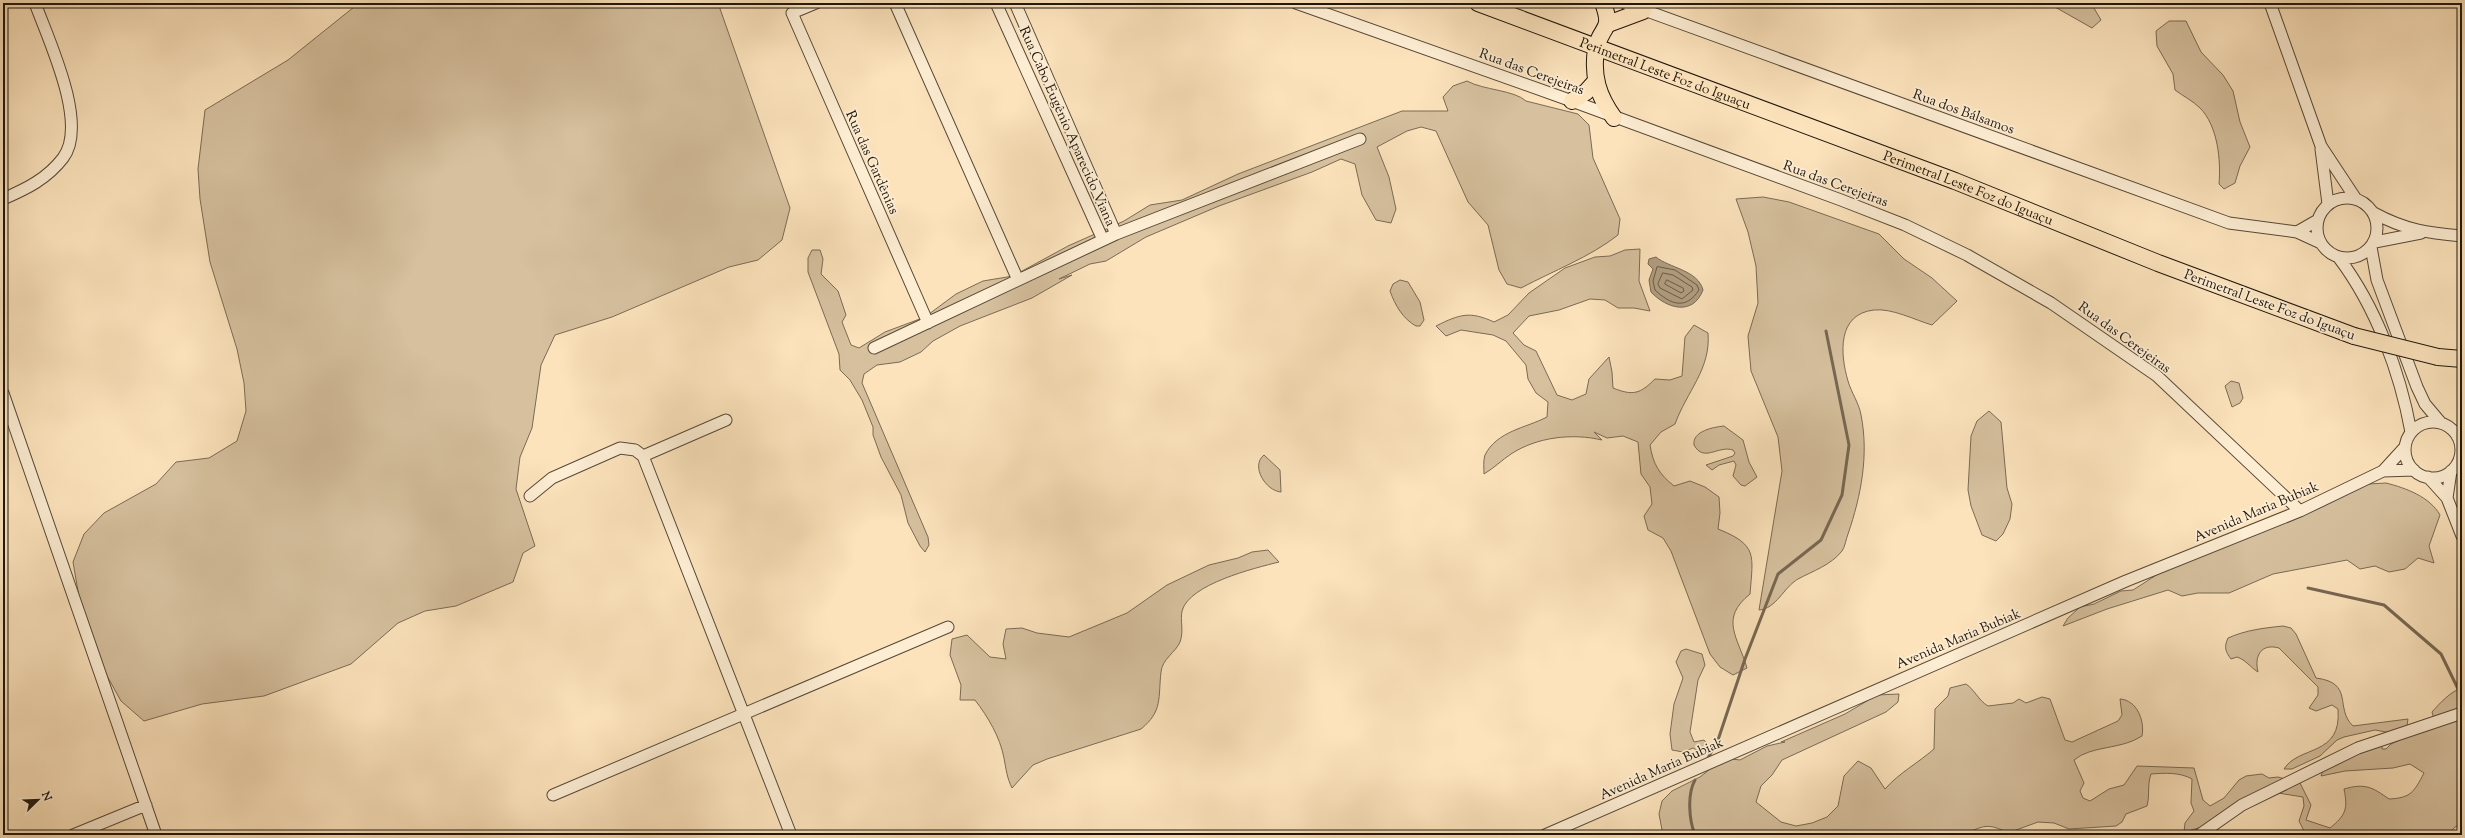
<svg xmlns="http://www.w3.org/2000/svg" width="2465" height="838" font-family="'Sorts Mill Goudy',serif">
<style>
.green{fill:#d6c09e;stroke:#7a6b55}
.water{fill:#b19d80;stroke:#776752}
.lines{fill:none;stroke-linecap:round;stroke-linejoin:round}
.shore{stroke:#685a46;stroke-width:1}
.stream{stroke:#776752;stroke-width:3}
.minor-casing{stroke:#564938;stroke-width:13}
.highway-casing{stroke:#1f160c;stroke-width:18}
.minor{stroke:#fdedd3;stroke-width:11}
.highway{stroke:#fce3bc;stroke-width:16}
.highway-bridge-casing{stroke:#1f160c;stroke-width:18;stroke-linecap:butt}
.highway-bridge{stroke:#fce3bc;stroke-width:16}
.labels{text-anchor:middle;stroke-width:3.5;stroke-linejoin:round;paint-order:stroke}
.street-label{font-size:14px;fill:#1f160c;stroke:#fdedd3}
</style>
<rect width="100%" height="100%" fill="#fce3bc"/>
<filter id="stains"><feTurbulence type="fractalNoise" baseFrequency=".005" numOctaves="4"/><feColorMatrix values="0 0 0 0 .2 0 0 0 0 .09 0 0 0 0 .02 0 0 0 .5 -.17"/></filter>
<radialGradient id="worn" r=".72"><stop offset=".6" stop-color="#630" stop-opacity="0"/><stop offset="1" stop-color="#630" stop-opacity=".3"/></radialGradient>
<path class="green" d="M359,3h359l72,205 -8,32 -24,20 -29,7 -117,50 -57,18 -14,30 -9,63 -12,29 -4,32 19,57 -12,7 -10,29 -57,24 -31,5 -27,12 -47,41 -87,32 -62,8 -58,17 -23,-20 -15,-27 -23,-54 -10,-58 11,-28 20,-21 52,-29 20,-22 33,-4 28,-17 9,-30 -2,-28 -7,-34 -27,-87 -10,-63 -2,-30 7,-59 83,-50z
M2048,3h43l10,17 -9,8z
M2169,21h17l15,31 22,23 10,16 7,31 10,25 -10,19 -5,17 -11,6 -5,-5c2,-23 -1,-58 -19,-76 -7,-7 -17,-12 -25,-18l-2,-16 -16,-28 -1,-15z
M1467,81c16,9 47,9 59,20l52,13 11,11 4,33 27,61 -2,16c-28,22 -65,36 -97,53l-14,-4 -8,-14 -11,-45 -20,-23 -32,-71 -15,-4 -14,4 -30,16 12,30 7,32 -5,14 -15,-3 -14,-25 -7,-31 -14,-5 -29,13 -93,34 -73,31 -40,24 -16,3 -31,15 13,-4 -40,23 -72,28 -27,15 -12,11 -21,10 -23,3 -13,9 -2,9 66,154 1,8 -4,7 -5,-6 -12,-23 -7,-28 -20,-38 -8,-22v-8l-11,-27 -12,-20 -10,-10 -1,-16 -31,-82v-14l4,-8h8l3,9 -2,15 17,17 8,24 -4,7 9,23 8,3 26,-16 40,-15 31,-23 27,-13 30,-5 55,-30 56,-25 26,-16 32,-5 56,-26 164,-63h46l-5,-14 10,-11z
M1763,197l26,5 90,32 25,25 28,19 25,23 -25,24c-17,-5 -40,-17 -58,-15 -37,4 -34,44 -26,71 3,11 11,22 13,34 8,40 0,81 -13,119 -2,5 -3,13 -6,17 -11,14 -29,20 -44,28 -14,8 -22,30 -39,31l23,-139 -4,-34 -27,-66 -3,-35 10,-33 -2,-37 -8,-34 -12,-33z
M1640,249l-1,32 11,30 -16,-3h-16l-13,-8 -15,-1 -31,11 -30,6 -16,17 11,12 12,6 21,44 15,5 14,-6 3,-15 20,-22 3,15 1,16c20,8 27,6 42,-9l15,1 12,-4 3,-39 9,-12 14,8c3,36 -21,58 -33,91l-14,8 -11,13c3,19 9,29 24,41l16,-5 15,6 14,10 1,16 -2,16c40,16 35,26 32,65 -31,25 -12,43 -3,74l-14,7 -13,-8 -10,-13 -39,-103 -8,-13 -15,-8 -4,-14 8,-12 -2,-17 -9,-13 -3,-32 -15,-6 -16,2 -13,-6 8,8c-30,-7 -65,-3 -91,14 -9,6 -17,14 -27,20 0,-5 -1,-14 1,-19 12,-24 41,-27 62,-38l1,-15 -12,-9 -8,-14 -2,-14 -20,-24 -13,-6 -32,-5 -15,6 -10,-10c24,-12 34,-15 58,-4l14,-7 21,-22 36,-25 30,-11 15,-1 15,-6z
M1400,280l8,2 12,20 4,18 -4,6h-4c-13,-7 -21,-21 -26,-35l3,-7z
M2231,381l8,2 4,15 -3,5 -8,4 -7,-21z
M1989,411l12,11 6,66 5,16 -2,15 -7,15 -7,7 -14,-6 -11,-29 -3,-16 3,-54 6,-15z
M1724,426l19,14 6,22 8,15 -12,9 -4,-1 -8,-9 3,-11 -2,-4 -15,4 -7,5 -6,-5 27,-9 2,-3 -2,-3c-15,-5 -29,13 -39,-5 -2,-14 20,-18 30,-19z
M1264,455l16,15 1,22c-15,-1 -31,-26 -17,-37z
M2386,483c20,5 44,14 54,32l-11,31 5,17 -16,-5 -13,11 -16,3 -14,-6 -15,3 -13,-9 -74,14 -44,19h-31l-16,3 -14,-6 -61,19 -44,17 5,-8 12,-11 14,-3 27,-13 12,-1 36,-23 199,-83z
M1268,550l11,12c-24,6 -90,22 -97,49 -2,10 2,20 -2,31 -4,10 -18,17 -19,30 -3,26 2,39 -20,57l-94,30 -14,6 -21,23c-5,-10 -6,-19 -8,-30 -4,-21 -16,-41 -29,-58h-15l1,-15 -11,-30 2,-16 15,-4 23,22 16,2 -3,-15 3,-15 16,-1 15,5 32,4 58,-24 40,-28 42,-20 29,-7 14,-6z
M2283,626l8,2 5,6 20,44c39,5 18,30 37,48l55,-7 -1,7 -16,7 -16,-3 -31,7 -7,3 -17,16 -28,13h-8c15,-24 58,-12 54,-60l-6,-4 -16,6 -7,-3 9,-13v-8l-39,-39c-18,-5 -25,8 -21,24 -8,-5 -12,-12 -21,-15l-6,2c-6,-8 -7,-12 -3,-21 18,-8 36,-10 55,-12z
M1686,649l16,5 3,11 -7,15 -8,52 4,10 10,-2 3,4 -3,10 -11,-6 -10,4 -11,-2 -2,-16 4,-30 9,-26 -7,-16 5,-11z
M1966,684c9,6 12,16 22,22l25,-3 6,-4 7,4 16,-6 8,2 15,41 7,2 46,-21 4,-6 -2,-16c17,1 25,22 22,37 -21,14 -50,9 -68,24l10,23 -4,8 3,7 7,3 19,-12 15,-4 13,-19 57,2 9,32 7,6 14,-8 15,-18 7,-4 16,-2 7,4 9,-1 7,2 -83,48 -18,5 1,-9 9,-12 -3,-8 1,-24c-12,-7 -28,-6 -41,-5 -4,11 -1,21 -4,32l-21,8 -4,8 -6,4 -47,3 -15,-6 -16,-1 -30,11c-19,-10 -25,-8 -44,2h-301l-4,-21 3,-13 10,-10 28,-14 24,-19 16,2 27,-14 18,-4h-4l64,-28 32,-19 22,-1 -1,8 -12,10 -104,48 -10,15 -11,11 -5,16 25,20 15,4 16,-3 15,-6 11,-11 6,-30 14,-15 13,7 14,21c14,-16 33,-26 49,-40l1,-40 13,-13 2,-8z
M2462,688v20l-28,11 -2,-7c8,-9 19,-21 30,-24z
M2462,718v57l-3,9 3,41 -7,2 -7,8h-142l-7,-14 5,-15 -1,-9 -25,-4 15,-12 7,2 11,22 -5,15 24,8c16,-13 18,-19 14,-39 21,-6 28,-2 45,10 22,-1 25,-7 35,-26l-14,-9 -17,4 -48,3 -24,5 4,-11 57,-19v3h4l5,-5 28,-13h8l6,-4z"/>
<path class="water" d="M1656,257c13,11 42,13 47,33 -10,26 -36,19 -52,2l-2,-12 4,-11 -5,-5 1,-5z"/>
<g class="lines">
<path class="shore" d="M1660,267l15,3 22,15 2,5c-13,20 -28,15 -44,0l-2,-9 4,-14z
M1663,273l10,2 19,12 1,3 -11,9 -22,-11 -2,-4z
M1667,280l16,8 1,3 -3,2 -16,-9z"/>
<path class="stream" d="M2308,588l76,17 57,49 21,43
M1708,758l10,-18 27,-81 33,-85 43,-34 21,-45 7,-50 -23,-114
M1695,835c-6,-15 -8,-41 0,-55"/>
<defs>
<path id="minor" d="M816,3l-24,10 136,310
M895,3l123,277
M996,3l107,237
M1015,3l101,231
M1296,3l276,98 269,99 64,25 62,30 84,48 106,73 143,135
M1625,3l604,220 68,9 24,11
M2270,3l51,143 35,53
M2321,149l7,55
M2317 228a30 30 0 1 1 60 0a30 30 0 1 1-60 0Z
M3,199c23,-10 44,-20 60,-41 26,-34 -15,-119 -28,-155
M2374,213c31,17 54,20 88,23
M2297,232l21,-12
M2375,242l46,-9
M2371,247l6,33 40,107 8,17 16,19
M2339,258c37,49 61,114 72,174
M874,348l242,-114 244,-95
M3,393l153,442
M2405 450a28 28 0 1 1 56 0a28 28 0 1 1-56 0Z
M643,456l148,379
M2383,471l22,-24
M2428,477l19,21 15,38
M530,496l22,-18 68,-30 15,2 8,6 83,-36
M2447,498l4,-27
M553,795l395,-168
M73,835l73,-30
M1545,835l581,-254 174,-70 83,-40 31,-1
M2199,835l43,-30 116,-57 104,-35"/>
<g id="highway">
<path id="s1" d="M1478,3l477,178 203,82 196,73"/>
<path d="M1603,3c11,29 -3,23 -7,46 -4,27 2,47 18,69"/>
<path d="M1608,24l35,-13"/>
<path d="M1572,101l14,-9 9,-10"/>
<path d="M2438,357l24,2"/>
</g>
</defs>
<use href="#minor" class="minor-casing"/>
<use href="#highway" class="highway-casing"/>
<use href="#minor" class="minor"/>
<use href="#highway" class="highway"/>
<defs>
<path id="highway-bridge" d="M2354,336l84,21"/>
</defs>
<use href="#highway-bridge" class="highway-bridge-casing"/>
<use href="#highway-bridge" class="highway-bridge"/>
</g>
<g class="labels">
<g class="street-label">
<text transform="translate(1532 71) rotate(20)" y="5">Rua das Cerejeiras</text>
<text dy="5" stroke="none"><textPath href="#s1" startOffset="200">Perimetral Leste Foz do Iguaçu</textPath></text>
<text transform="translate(1964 111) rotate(20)" y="5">Rua dos Bálsamos</text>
<text transform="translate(1068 126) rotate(66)" y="5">Rua Cabo Eugênio Aparecido Viana</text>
<text transform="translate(873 162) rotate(66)" y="5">Rua das Gardênias</text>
<text transform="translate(1836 183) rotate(20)" y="5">Rua das Cerejeiras</text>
<text dy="5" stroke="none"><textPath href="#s1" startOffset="524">Perimetral Leste Foz do Iguaçu</textPath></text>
<text transform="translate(2270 304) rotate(20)" y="5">Perimetral Leste Foz do Iguaçu</text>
<text transform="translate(2125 337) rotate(36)" y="5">Rua das Cerejeiras</text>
<text transform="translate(2256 511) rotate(-23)" y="5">Avenida Maria Bubiak</text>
<text transform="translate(1958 638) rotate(-23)" y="5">Avenida Maria Bubiak</text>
<text transform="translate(1661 768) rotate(-24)" y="5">Avenida Maria Bubiak</text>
</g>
</g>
<rect width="2465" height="838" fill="none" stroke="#fce3bc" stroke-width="16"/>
<rect x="4" y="4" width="2457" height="830" fill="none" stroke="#1f160c" stroke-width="2"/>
<rect x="8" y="8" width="2449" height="822" fill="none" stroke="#1f160c"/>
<g transform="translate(38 800) rotate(67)" stroke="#fdedd3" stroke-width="3" paint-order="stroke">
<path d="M0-3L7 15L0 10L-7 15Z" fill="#1f160c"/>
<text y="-6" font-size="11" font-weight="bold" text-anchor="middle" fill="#1f160c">N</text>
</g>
<rect width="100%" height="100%" filter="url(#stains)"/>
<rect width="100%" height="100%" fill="url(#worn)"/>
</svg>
